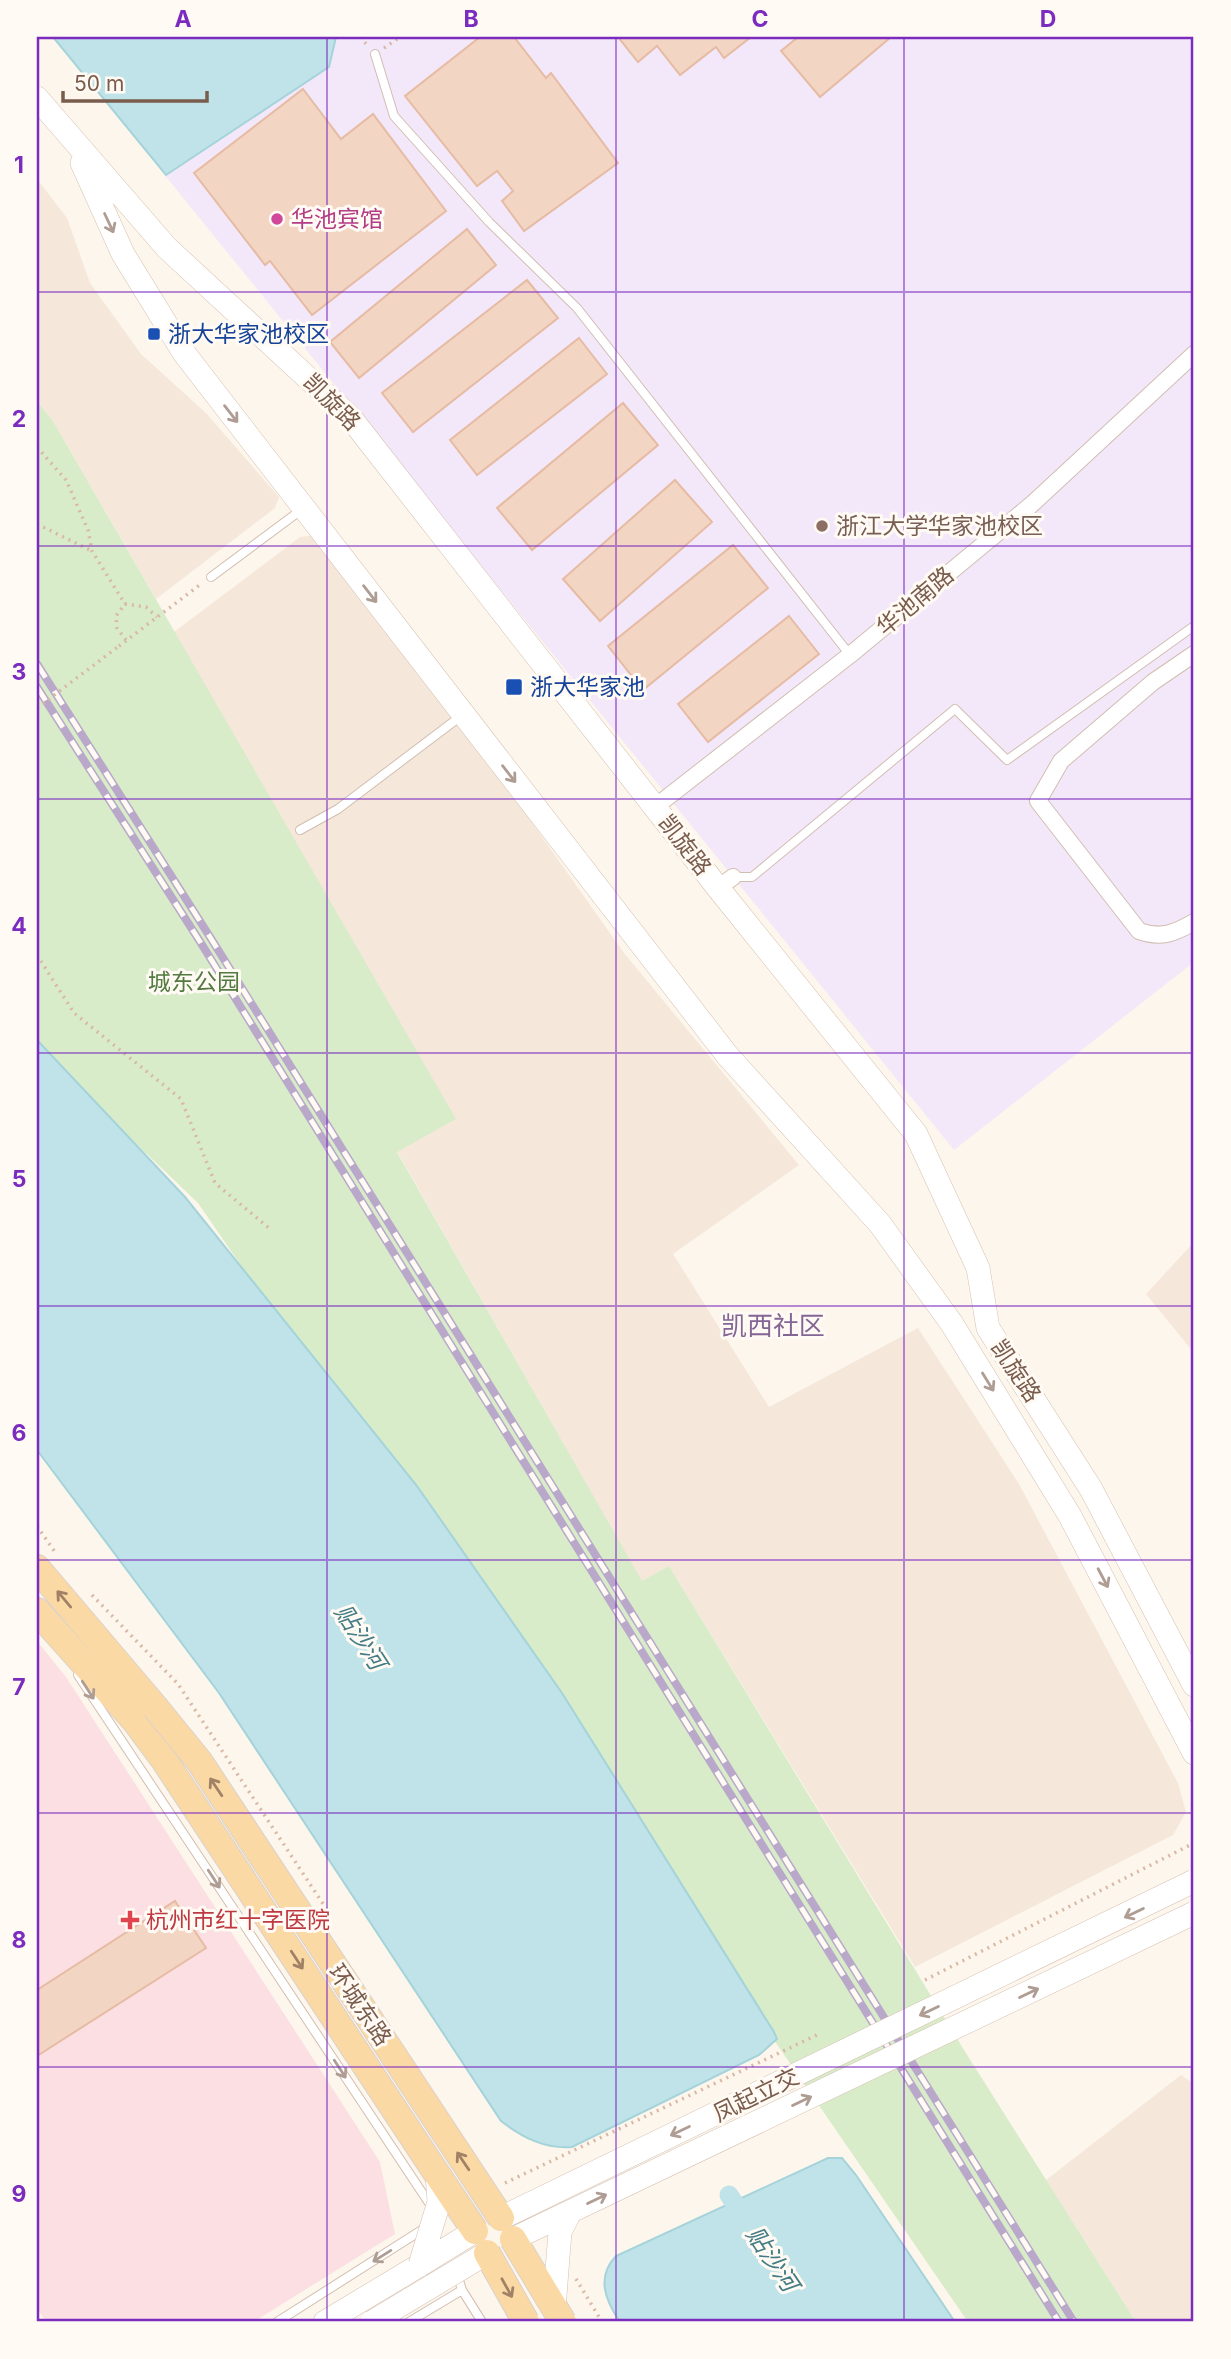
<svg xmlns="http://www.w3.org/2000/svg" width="1231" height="2359" font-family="Inter,'Noto Sans SC',sans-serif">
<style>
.residential{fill:#f5e8da}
.education{fill:#f3e8fa}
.medical{fill:#fbdfe3}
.green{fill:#d8ecc9}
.water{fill:#bfe3e8;stroke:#a5d3da;stroke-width:2}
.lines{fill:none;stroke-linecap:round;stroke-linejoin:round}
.canal{stroke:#bfe3e8;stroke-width:19}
.building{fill:#f3d5c3;stroke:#e6bba3;stroke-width:2}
.service-casing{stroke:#d1beb0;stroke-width:10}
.minor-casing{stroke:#d1beb0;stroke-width:18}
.secondary-casing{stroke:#d6c0b0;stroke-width:24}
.primary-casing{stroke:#dad1cd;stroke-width:28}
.path{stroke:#d9b8a5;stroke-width:3.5;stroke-dasharray:2 5;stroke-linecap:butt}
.service{stroke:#fff;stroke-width:8}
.minor{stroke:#fff;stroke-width:16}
.secondary{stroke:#fff;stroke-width:23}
.primary{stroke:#fbd9a5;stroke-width:26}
.rail-casing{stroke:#b9a8c9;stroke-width:8}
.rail{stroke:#fffaf3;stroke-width:5;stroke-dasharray:16;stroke-linecap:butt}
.secondary-bridge-casing{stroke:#d6c0b0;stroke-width:24;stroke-linecap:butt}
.primary-bridge-casing{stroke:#dad1cd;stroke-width:28;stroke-linecap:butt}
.path-bridge{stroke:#d9b8a5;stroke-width:3.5;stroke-dasharray:2 5;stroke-linecap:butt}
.secondary-bridge{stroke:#fff;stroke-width:23}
.primary-bridge{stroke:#fbd9a5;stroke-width:26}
.oneway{stroke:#af9d94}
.oneway2{stroke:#a18267}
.grid{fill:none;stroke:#7b2cbf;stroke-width:2;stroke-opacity:0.55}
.hotel-dot{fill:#d1479c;stroke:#fffaf3;stroke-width:2.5}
.transit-dot{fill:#1a4fb4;stroke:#fffaf3;stroke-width:2.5}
.education-dot{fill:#8d6e63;stroke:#fffaf3;stroke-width:2.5}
.health-dot{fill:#e0444e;stroke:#fffaf3;stroke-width:2.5}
.labels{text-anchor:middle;stroke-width:6;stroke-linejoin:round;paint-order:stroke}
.hotel-label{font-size:23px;fill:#b23c85;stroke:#fffaf3;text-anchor:start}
.transit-label{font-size:23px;fill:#164399;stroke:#fffaf3;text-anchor:start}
.street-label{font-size:23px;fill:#7a5c4d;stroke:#fffaf3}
.education-label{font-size:23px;fill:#785e54;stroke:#fffaf3;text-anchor:start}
.park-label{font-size:23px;fill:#537a41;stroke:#fffaf3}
.health-label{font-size:23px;fill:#be3a42;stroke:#fffaf3;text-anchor:start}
.water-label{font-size:24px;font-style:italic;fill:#437c86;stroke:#fffaf3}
.quarter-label{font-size:26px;fill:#846695;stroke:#fffaf3}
.neatline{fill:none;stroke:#7b2cbf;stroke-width:2.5}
.grid-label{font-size:23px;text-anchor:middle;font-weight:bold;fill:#7b2cbf}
</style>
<rect width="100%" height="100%" fill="#fdf6ec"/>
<path class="residential" d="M37,179l30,39 23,65 51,71 65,59 73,84 -4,11 -119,91 -103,-178 -16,-20z
M316,535l20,10 288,408 175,212 -126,89 96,153 149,-79 101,156 159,299 8,29 -13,23 -258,132 -246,-401 -27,16 -245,-431 58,-32 -281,-487 126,-95z
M1194,1242v111l-48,-59z
M1181,2075l13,9v238h-58l-90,-142z"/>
<path class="education" d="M53,37h1141v925l-240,188z"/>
<path class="medical" d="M37,1641l29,36 314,485 15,72 -142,88h-207l-9,-14z"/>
<path class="green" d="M37,401l16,20 403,698 -59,33 245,429 27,-15 295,484 172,272h-168l-770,-1119 -161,-154z"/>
<path class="water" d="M53,37h283l-7,30 -163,108z
M37,1040l148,157 232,289 145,207 212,339 3,7 -18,16 -187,92c-27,2 -49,-9 -71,-26l-282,-428 -182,-243z
M828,2158h14l14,17 99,147h-335c-15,-22 -24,-45 -4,-66z"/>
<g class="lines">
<path class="canal" d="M729,2195l19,28"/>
</g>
<path class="building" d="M480,37h34l32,41 5,-5 67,90 -94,68 -22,-30 11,-10 -16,-20 -20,15 -72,-90z
M618,37h133l-27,21 -8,-11 -36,28 -23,-29 -19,16z
M798,37h93l-71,60 -39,-46z
M303,89l38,50 32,-25 73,97 -134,104 -42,-54 -5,4 -71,-92z
M467,229l29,36 -137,113 -29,-36z
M527,280l31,38 -145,114 -31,-39z
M579,338l28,36 -130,101 -27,-35z
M623,403l35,42 -126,105 -35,-42z
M675,480l37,42 -112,99 -37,-42z
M733,545l35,43 -125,102 -35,-44z
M789,616l30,38 -111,88 -30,-38z
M175,1901l31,47 -169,108v-66z"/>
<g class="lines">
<defs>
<path id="service" d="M375,54l19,62 95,106 88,86 273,347
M211,577l90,-67
M300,830l38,-21 123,-93
M733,877h19l203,-168 52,51 187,-134
M78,1675l355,534
M457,2274l5,16 20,32
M277,2322l148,-94
M409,2322l53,-32"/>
<path id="minor" d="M1194,654l-41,28 -92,79 -23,40 101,130c22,8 36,2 55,-9
M655,807l195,-152 181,-150 163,-151
M718,888l15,-11"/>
<path id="secondary" d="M37,98l130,150 183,169 368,471 198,246 62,134 10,60 103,161 103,196
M82,163l41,91 61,99 543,702 153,169 72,100 118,192 124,237
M325,2322l95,-57"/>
<path id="primary" d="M37,1568l118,139
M37,1611l98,110 29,39 273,414"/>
</defs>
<use href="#service" class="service-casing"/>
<use href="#minor" class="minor-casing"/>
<use href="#secondary" class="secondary-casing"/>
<use href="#primary" class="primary-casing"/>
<path class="path" d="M360,37l8,9
M384,48l16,-11
M37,447l29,33 22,50 4,21 33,53
M37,524l55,27
M126,640l-9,-12 -1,-12 9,-12 21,3 11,10
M119,646l82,-62
M37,955l37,58 107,86 34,84 55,46
M37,1526l18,26
M92,1595l86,89 155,235
M925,1980l269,-137
M505,2183l314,-149
M576,2279l26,43"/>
<use href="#service" class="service"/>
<use href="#minor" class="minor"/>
<use href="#secondary" class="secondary"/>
<use href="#primary" class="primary"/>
<defs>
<path id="rail" d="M37,664l173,273 864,1385
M37,687l162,253 860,1382"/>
</defs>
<use href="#rail" class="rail-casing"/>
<use href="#rail" class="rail"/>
<defs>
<path id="secondary-bridge" d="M501,2218l693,-337
M513,2239l681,-326
M420,2265l19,-63 -2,-28
M420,2265l55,-34
M554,2308l6,-76 10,-20
M372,2322l115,-69"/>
<path id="primary-bridge" d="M155,1707l44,54 302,457
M437,2174l38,57
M513,2239l50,83
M487,2253l39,69"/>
</defs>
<use href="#secondary-bridge" class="secondary-bridge-casing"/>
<use href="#primary-bridge" class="primary-bridge-casing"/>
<path class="path-bridge" d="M37,708l82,-62"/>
<use href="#secondary-bridge" class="secondary-bridge"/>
<use href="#primary-bridge" class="primary-bridge"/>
</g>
<defs><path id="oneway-shaft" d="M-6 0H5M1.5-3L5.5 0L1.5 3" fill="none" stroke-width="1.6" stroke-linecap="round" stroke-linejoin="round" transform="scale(1.75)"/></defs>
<g class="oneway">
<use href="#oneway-shaft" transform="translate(109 223) rotate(65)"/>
<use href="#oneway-shaft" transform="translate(231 414) rotate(52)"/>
<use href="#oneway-shaft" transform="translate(370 594) rotate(52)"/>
<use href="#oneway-shaft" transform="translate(509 774) rotate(52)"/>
<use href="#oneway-shaft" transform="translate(988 1382) rotate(58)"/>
<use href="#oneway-shaft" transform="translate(1103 1578) rotate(62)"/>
<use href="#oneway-shaft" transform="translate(88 1690) rotate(57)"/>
<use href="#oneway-shaft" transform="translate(214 1879) rotate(57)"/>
<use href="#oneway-shaft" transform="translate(1134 1913) rotate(154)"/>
<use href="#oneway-shaft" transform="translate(1029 1993) rotate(-26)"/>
<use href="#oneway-shaft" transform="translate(929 2011) rotate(154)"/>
<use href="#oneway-shaft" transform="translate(340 2069) rotate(57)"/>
<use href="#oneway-shaft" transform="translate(802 2101) rotate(-26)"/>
<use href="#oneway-shaft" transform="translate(680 2131) rotate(154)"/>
<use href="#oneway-shaft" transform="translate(597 2199) rotate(-26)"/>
<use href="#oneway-shaft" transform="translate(382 2256) rotate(148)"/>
</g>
<g class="oneway2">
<use href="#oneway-shaft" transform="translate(64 1599) rotate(-130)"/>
<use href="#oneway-shaft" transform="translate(216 1787) rotate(-124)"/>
<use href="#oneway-shaft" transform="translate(297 1960) rotate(57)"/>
<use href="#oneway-shaft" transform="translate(463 2161) rotate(-124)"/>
<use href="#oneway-shaft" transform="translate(507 2288) rotate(61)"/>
</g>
<path class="grid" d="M327,37v2285M616,37v2285M904,37v2285M37,292h1157M37,546h1157M37,799h1157M37,1053h1157M37,1306h1157M37,1560h1157M37,1813h1157M37,2067h1157"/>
<circle class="hotel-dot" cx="277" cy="219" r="7"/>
<g class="transit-dot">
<rect x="147" y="327" width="14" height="14" rx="3.5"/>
<rect x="505" y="678" width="18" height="18" rx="3.5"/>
</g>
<circle class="education-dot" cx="822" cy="526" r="7"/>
<path class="health-dot" d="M126.5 1909.5h7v7h7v7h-7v7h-7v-7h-7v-7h7z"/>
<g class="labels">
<g class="hotel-label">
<text x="291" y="227">华池宾馆</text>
</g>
<g class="transit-label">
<text x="168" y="342">浙大华家池校区</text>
<text x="530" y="695">浙大华家池</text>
</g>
<g class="street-label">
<text transform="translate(332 402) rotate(45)" y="8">凯旋路</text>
<text transform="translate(915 601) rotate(-40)" y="8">华池南路</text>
<text transform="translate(685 845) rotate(52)" y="8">凯旋路</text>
<text transform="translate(1016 1371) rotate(56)" y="8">凯旋路</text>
<text transform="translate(360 2005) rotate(56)" y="8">环城东路</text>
<text transform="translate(756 2095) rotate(-26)" y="8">凤起立交</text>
</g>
<g class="education-label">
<text x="836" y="534">浙江大学华家池校区</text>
</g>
<g class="park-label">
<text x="194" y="990">城东公园</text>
</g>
<g class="health-label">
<text x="146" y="1928">杭州市红十字医院</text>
</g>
<g class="water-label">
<text transform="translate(360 1637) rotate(57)" y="8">贴沙河</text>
<text transform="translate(772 2259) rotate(56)" y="8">贴沙河</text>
</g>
<g class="quarter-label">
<text x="773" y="1335">凯西社区</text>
</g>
</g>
<rect width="1231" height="2359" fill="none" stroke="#fffaf3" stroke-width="77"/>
<path d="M63 91v10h144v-10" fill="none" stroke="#7a5c4d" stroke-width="3.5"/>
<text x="74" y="91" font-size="21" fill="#7a5c4d" stroke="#fffaf3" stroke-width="5" paint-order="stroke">50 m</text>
<rect x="38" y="38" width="1154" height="2282" class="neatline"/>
<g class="grid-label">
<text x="183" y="27">A</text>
<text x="471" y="27">B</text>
<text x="760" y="27">C</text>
<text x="1048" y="27">D</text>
<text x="19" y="173">1</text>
<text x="19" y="427">2</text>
<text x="19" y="680">3</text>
<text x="19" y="934">4</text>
<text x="19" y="1187">5</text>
<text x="19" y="1441">6</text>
<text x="19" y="1695">7</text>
<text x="19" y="1948">8</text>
<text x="19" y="2202">9</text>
</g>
</svg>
